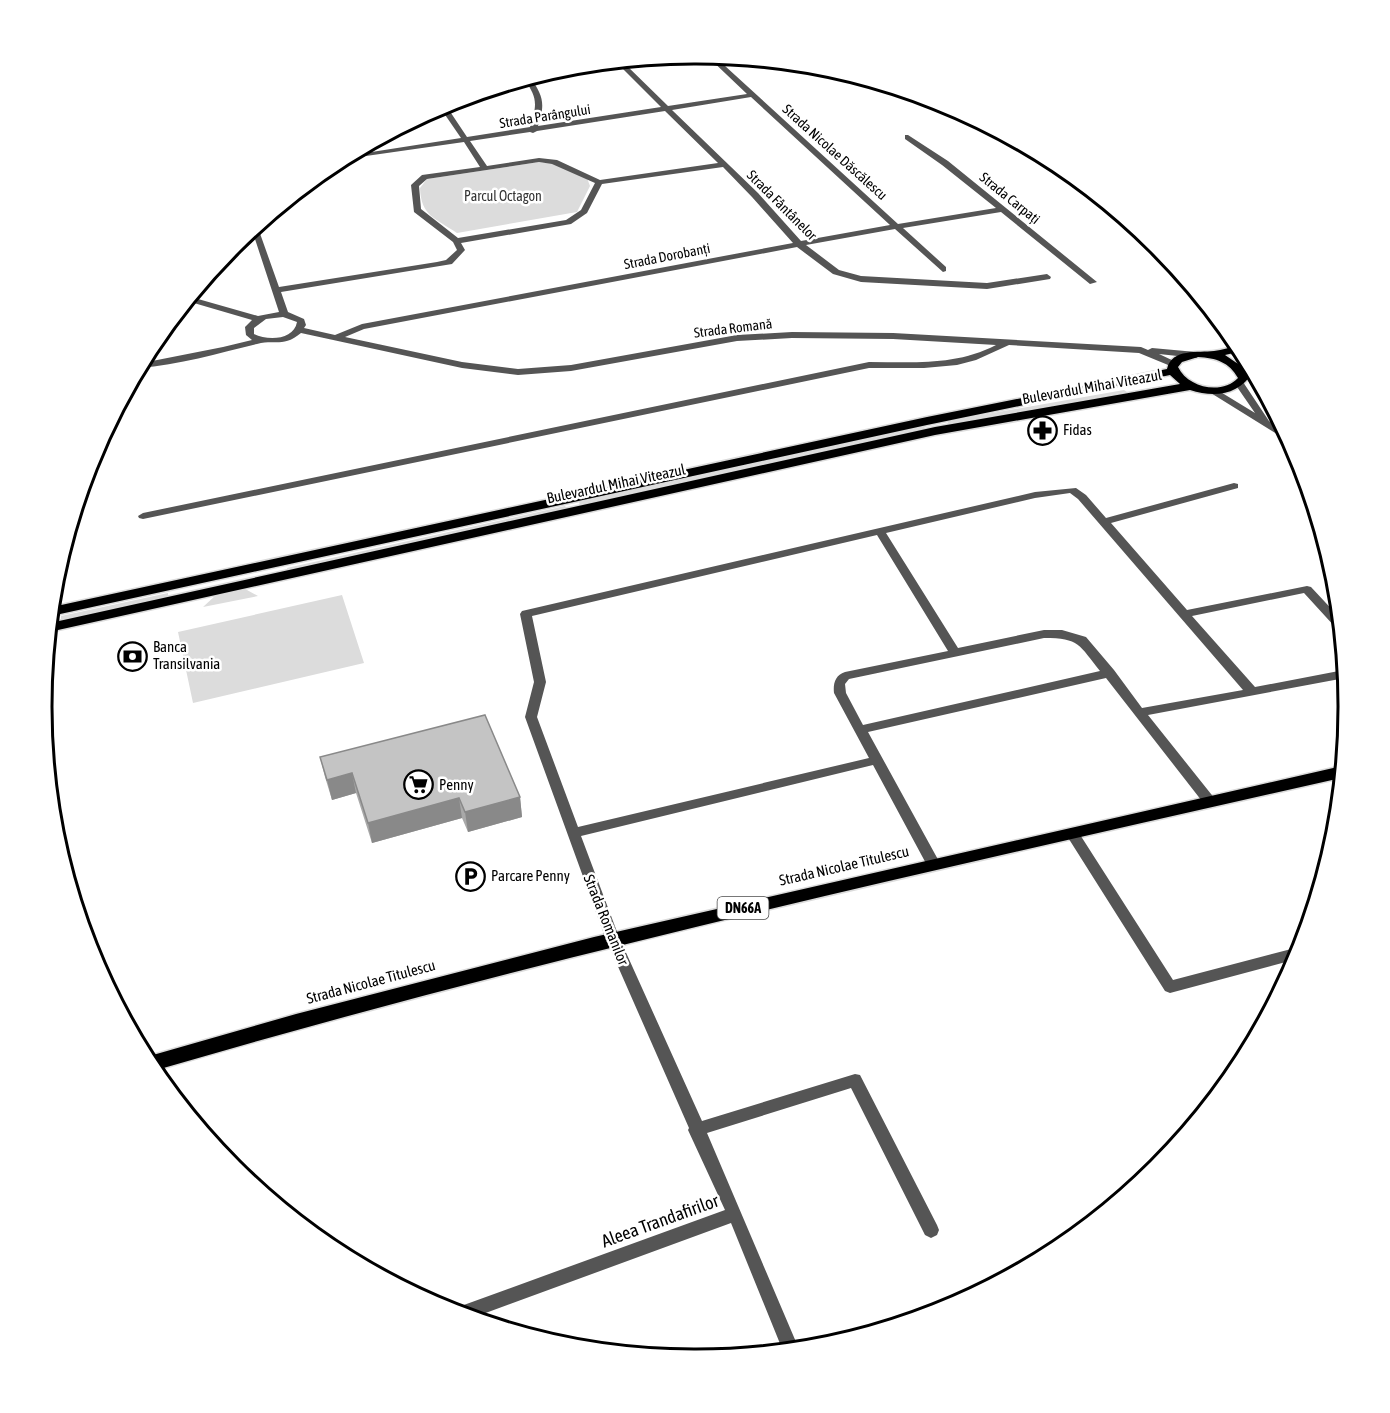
<svg xmlns="http://www.w3.org/2000/svg" width="1390" height="1413" font-family="'Asap Condensed',sans-serif">
<style>
.green{fill:#dcdcdc}
.lines{fill:none;stroke-linecap:round;stroke-linejoin:round}
.primary-casing{stroke:#dbdbdb;stroke-width:3}
.minor{fill:#555;fill-rule:evenodd}
.primary{fill:#000;fill-rule:evenodd}
.wall{fill:#a9a9a9}
.shaded-wall{fill:#898989}
.building{fill:#c4c4c4;stroke:#898989;stroke-width:1.5}
.labels{text-anchor:middle;stroke-width:5;stroke-linejoin:round;paint-order:stroke}
.far-street-label{font-size:14px;fill:#000;stroke:#fff}
.far-park-label{font-size:14px;fill:#333;stroke:#fff}
.shield{fill:#fff;stroke:#4c4c4c;stroke-width:1.5}
.shield-label{font-size:14px;font-weight:bold;fill:#000}
.street-label{font-size:15px;fill:#000;stroke:#fff}
.poi-label{font-size:15px;fill:#000;stroke:#fff;text-anchor:start}
.near-street-label{font-size:18px;fill:#000;stroke:#fff}
.rim{fill:none;stroke:#000;stroke-width:3}
</style>
<rect width="100%" height="100%" fill="#fff"/>
<path class="green" d="M539,162l16,2 32,14 3,8 -13,26 -120,21c-22,-15 -36,-17 -37,-45l7,-9z
M1124,390l3,2 -178,32 -2,-3z
M924,426l1,3 -345,77 -1,-4z
M565,506l2,3 -279,62 -1,-3z
M230,590h17l11,6 -55,11 13,-12z
M168,593v4l-107,23v-4z
M342,595l22,68 -171,40 -15,-71z"/>
<g class="lines">
<defs>
<path id="primary" d="M1239,345l3,6 -17,4 19,13 5,-4 4,8c-14,23 -38,26 -63,18l-255,45 -886,197 1,-9 885,-196 245,-43 -10,-9 -243,50 -876,191 1,-9 875,-190 240,-48c5,-21 31,-16 47,-18 8,-1 17,-4 25,-6zM1198,357c18,1 31,5 40,21 -16,17 -50,10 -60,-11l4,-5z
M1342,766l-1,12c-398,90 -796,178 -1188,293l-7,-14 150,-43 298,-77z"/>
</defs>
<use href="#primary" class="primary-casing"/>
<path class="minor" d="M706,55h7l185,169 98,-16 -54,-43 -37,-26v-4h3l40,26 149,121 -7,2 -89,-72 -98,16 43,39v4l-3,1 -48,-43 -89,16 33,25 22,6 126,7 60,-9 4,3 -1,2 -63,10 -126,-7 -28,-8 -36,-27 -433,82 -19,8 117,25 56,7 53,-4 166,-30 55,-3 101,1 248,14 7,3 4,-2 44,4 5,3 -5,3 -37,-4 17,8 2,2 -5,3 -34,-14 -130,-8 -33,15 -19,5 -33,3h-55l-726,151 -4,-1 -1,-2 5,-3 726,-151c44,0 87,4 127,-17l-103,-6 -101,-1 -55,3 -166,30 -53,4 -56,-7 -161,-35c-18,15 -26,6 -44,11 -38,9 -78,21 -118,24l3,-5 81,-16 29,-7 -6,-5 -1,-8 7,-7 -65,-19 4,-4 67,19 21,-4 -27,-82 5,-5 22,62 158,-25 9,-2 11,-10 -4,-8 -39,-30 -3,-27 11,-10 58,-8 -16,-25 -126,18 8,-4 115,-18 -22,-32 6,-2 22,33 63,-10c7,-22 8,-29 -6,-48l6,-2c14,20 15,27 8,49l123,-19 -46,-46h7l46,45 79,-12zM751,97l139,128 -89,16 -43,-48 -86,-83zM665,111l53,52 -118,17 -43,-20 -18,-2 -52,8 -17,-25 60,-9 3,1 4,-2zM539,162l13,2 43,19 -14,27 -15,10 -108,18 -37,-29 -2,-23 8,-7zM723,167l29,30 41,46 -431,81 -27,11 -31,-7 2,-3 -2,-6 -16,-7 -7,-20 171,-28 13,-14 -4,-7 110,-19 16,-11 15,-29zM283,317l14,5c-3,18 -29,19 -43,12v-6l12,-9z
M1240,381l3,1 26,39 15,10 5,9 -4,-1 -79,-49 2,-2h6l41,25 -20,-29z
M1234,483l4,1v4l-127,35 76,87 120,-24 4,1 28,30 1,12 -4,-1 -32,-35 -112,23 63,71 89,-17 1,8 -197,37 67,84 1,3 -1,3h-10l-99,-127 -238,54 73,133 -2,4h-10l-56,-104 -292,71 38,101 83,184 153,-47 5,1 77,150 2,5 -2,5 -6,3 -6,-3 -74,-147 -144,45 92,216 -16,2 -52,-128 -259,95 -19,-6 2,-4 6,-2 264,-96 -37,-80 1,-2 -84,-191 -80,-220 9,-35 -14,-68 2,-3 513,-119 41,-4 10,7 20,23zM1070,493l8,6 165,191 -101,18 -28,-38 -28,-33 -24,-7h-18l-86,18 -72,-115 149,-35zM877,535l71,116 -103,21c-10,3 -12,12 -11,21l35,65 -291,69 -41,-110 9,-35 -14,-66zM1044,638c36,0 35,7 56,33l-237,54 -17,-32 -1,-9 4,-5z
M1072,828l5,2 96,150 126,-33 2,1 -4,11 -127,34 -5,-2 -98,-155 -2,-3 2,-3z"/>
<use href="#primary" class="primary"/>
</g>
<path class="wall" d="M320,757l200,40 2,20 -54,15 -6,-14 -90,25 -16,-50 -24,7 -7,-23z"/>
<path class="shaded-wall" d="M352,773l4,20 -24,7 -5,-20z
M520,797l2,20 -54,15 -3,-20z
M459,798l3,20 -90,25 -4,-20z"/>
<path class="building" d="M485,715l35,82 -55,15 -6,-14 -91,25 -16,-50 -25,7 -7,-23z"/>
<defs>
<symbol id="pharmacy-ring" viewBox="-11 -11 22 22"><circle r="9.5" fill="#fff" stroke="#000" stroke-width="1.5"/><path d="M-2-6h4v4h4v4h-4v4h-4v-4h-4v-4h4Z" fill="#000"/></symbol>
<symbol id="bank-ring" viewBox="-11 -11 22 22"><circle r="9.5" fill="#fff" stroke="#000" stroke-width="1.5"/><path d="M-6-4H6V4H-6ZM0-2.3a2.3 2.3 0 1 0 0 4.6a2.3 2.3 0 1 0 0-4.6Z" fill="#000"/></symbol>
<symbol id="supermarket-ring" viewBox="-11 -11 22 22"><circle r="9.5" fill="#fff" stroke="#000" stroke-width="1.5"/><path d="M-6-5.5h2.5l.6 2H6L4.5 2H-2.5L-4.4-4H-6ZM-1.5 3.2a1.3 1.3 0 1 0 .1 0ZM3 3.2a1.3 1.3 0 1 0 .1 0Z" fill="#000"/></symbol>
<symbol id="parking-ring" viewBox="-11 -11 22 22"><circle r="9.5" fill="#fff" stroke="#000" stroke-width="1.5"/><path d="M-3.5-5.5H1a3.5 3.5 0 0 1 0 7H-1V5.5H-3.5ZM-1-3.4V-.6H.8a1.4 1.4 0 0 0 0-2.8Z" fill="#000"/></symbol>
</defs>
<g fill-rule="evenodd">
<use href="#pharmacy-ring" x="1026" y="414" width="33" height="33"/>
<use href="#bank-ring" x="116" y="640" width="33" height="33"/>
<use href="#supermarket-ring" x="402" y="768" width="33" height="33"/>
<use href="#parking-ring" x="454" y="860" width="33" height="33"/>
</g>
<g class="labels">
<g class="far-street-label">
<text transform="translate(545 116) rotate(-9)" y="5">Strada Parângului</text>
<text transform="translate(835 152) rotate(42)" y="5">Strada Nicolae Dăscălescu</text>
<text transform="translate(1010 198) rotate(39)" y="5">Strada Carpați</text>
<text transform="translate(782 205) rotate(45)" y="5">Strada Fântânelor</text>
<text transform="translate(667 256) rotate(-11)" y="5">Strada Dorobanți</text>
<text transform="translate(733 328) rotate(-7)" y="5">Strada Romană</text>
</g>
<g class="far-park-label">
<text x="503" y="201">Parcul Octagon</text>
</g>
<rect class="shield" x="717.5" y="897" width="51" height="22" rx="4.5"/>
<g class="shield-label">
<text x="743" y="913">DN66A</text>
</g>
<g class="street-label">
<text transform="translate(1092 387) rotate(-10)" y="5">Bulevardul Mihai Viteazul</text>
<text transform="translate(616 484) rotate(-12)" y="5">Bulevardul Mihai Viteazul</text>
<text transform="translate(844 866) rotate(-13)" y="5">Strada Nicolae Titulescu</text>
<text transform="translate(606 920) rotate(68)" y="5">Strada Romanilor</text>
<text transform="translate(371 982) rotate(-15)" y="5">Strada Nicolae Titulescu</text>
</g>
<g class="poi-label">
<text x="1063" y="435">Fidas</text>
<text x="153" y="652">Banca<tspan x="153" dy="17">Transilvania</tspan></text>
<text x="439" y="790">Penny</text>
<text x="491" y="881">Parcare Penny</text>
</g>
<g class="near-street-label">
<text transform="translate(660 1221) rotate(-20)" y="6">Aleea Trandafirilor</text>
</g>
</g>
<path d="M0 0H1390V1413H0ZM694 64H696A642 642 0 0 1 1338 706V707A642 642 0 0 1 696 1349H694A642 642 0 0 1 52 707V706A642 642 0 0 1 694 64Z" fill="#fff" fill-rule="evenodd"/>
<path class="rim" d="M694 64H696A642 642 0 0 1 1338 706V707A642 642 0 0 1 696 1349H694A642 642 0 0 1 52 707V706A642 642 0 0 1 694 64Z"/>
</svg>
